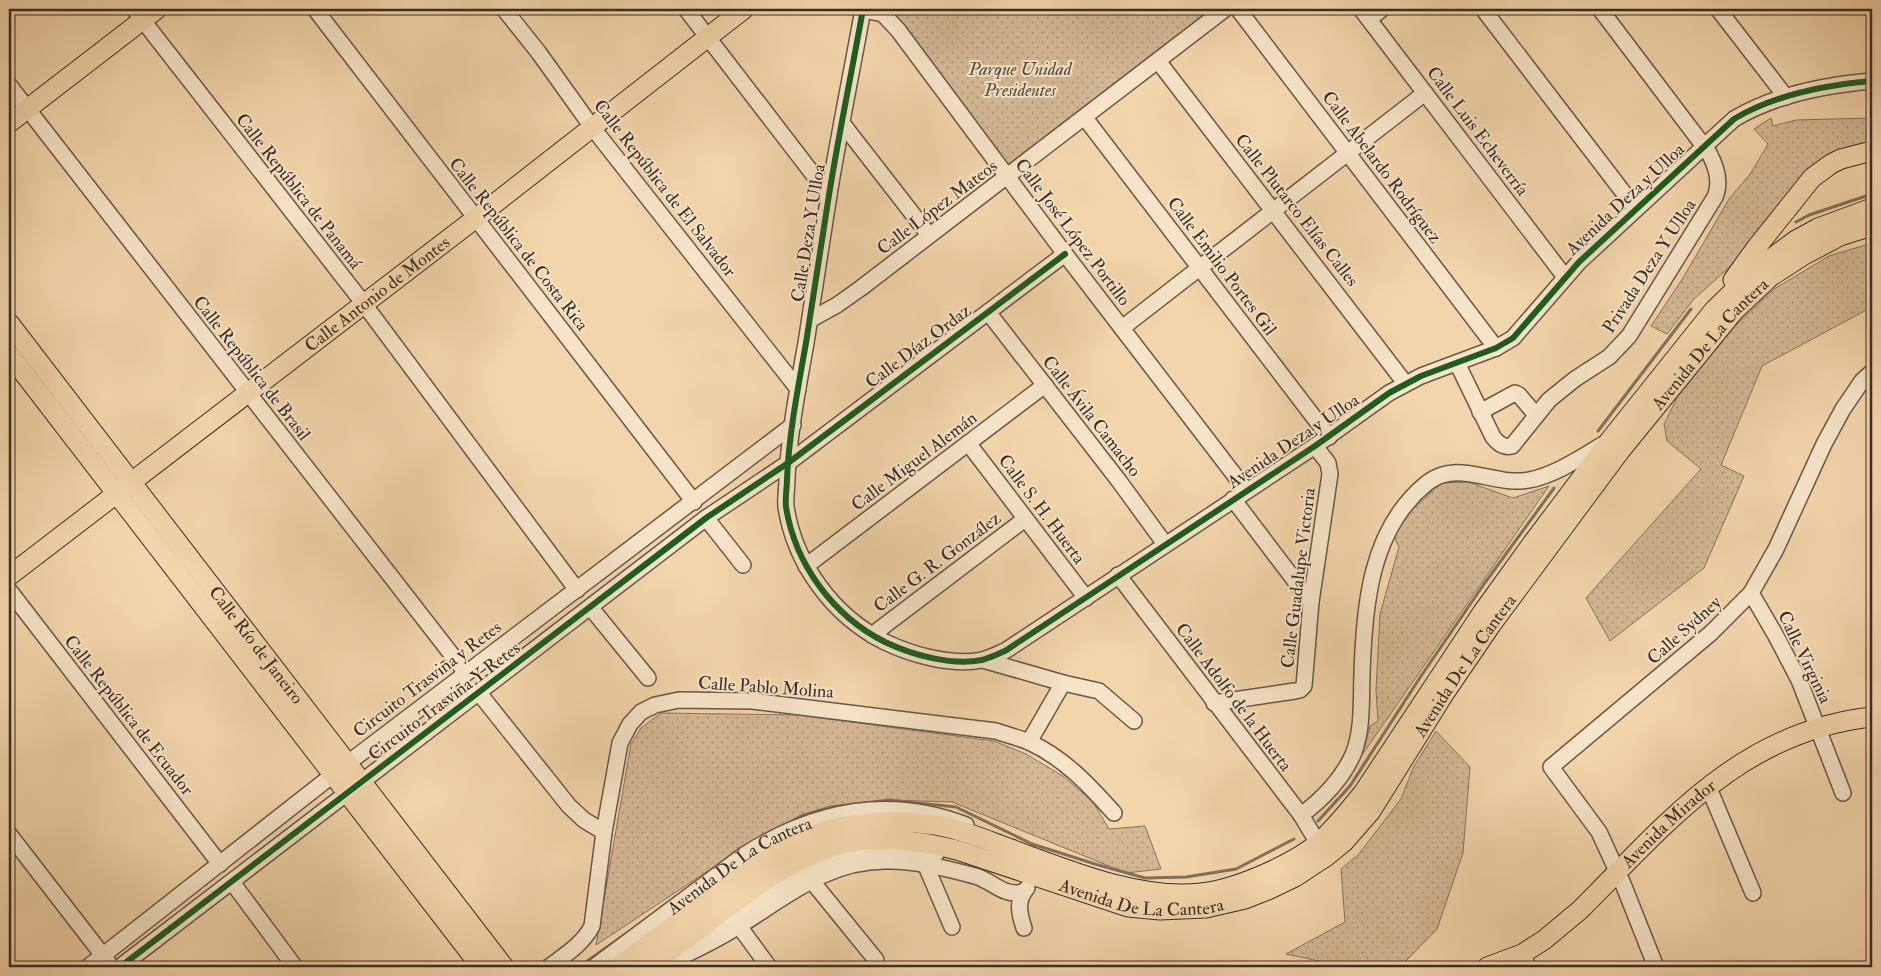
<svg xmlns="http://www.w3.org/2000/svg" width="1881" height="976" font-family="'IM FELL Double Pica',serif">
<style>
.park{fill:url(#park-dots);stroke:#88725e}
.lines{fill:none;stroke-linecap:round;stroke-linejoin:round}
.stream{stroke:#84705c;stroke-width:3}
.minor-casing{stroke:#695749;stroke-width:18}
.major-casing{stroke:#3b2d28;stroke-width:21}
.minor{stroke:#f7e4c8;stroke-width:15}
.major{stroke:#f3d5ab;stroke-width:19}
.cycleway-casing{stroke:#f7e4c8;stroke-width:9}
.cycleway{stroke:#1b5e20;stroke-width:6}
.labels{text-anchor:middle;stroke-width:4;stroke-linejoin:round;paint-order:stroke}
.park-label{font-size:18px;font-style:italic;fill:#5a493e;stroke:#f7e4c8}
.street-label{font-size:18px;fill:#3b2d28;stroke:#f7e4c8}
</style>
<defs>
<pattern id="park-dots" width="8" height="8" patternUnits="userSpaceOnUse" patternTransform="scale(1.25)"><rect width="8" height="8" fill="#d4b895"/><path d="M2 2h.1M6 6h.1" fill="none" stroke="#ad967a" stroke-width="1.8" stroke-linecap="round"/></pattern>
</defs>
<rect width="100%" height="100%" fill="#f3d5ab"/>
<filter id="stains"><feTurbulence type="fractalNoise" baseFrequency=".004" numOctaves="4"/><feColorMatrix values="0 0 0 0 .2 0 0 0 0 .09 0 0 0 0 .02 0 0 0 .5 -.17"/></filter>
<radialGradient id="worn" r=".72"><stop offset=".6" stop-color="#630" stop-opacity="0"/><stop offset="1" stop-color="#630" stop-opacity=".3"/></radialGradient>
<path class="park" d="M870,9h361l-224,171 -129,-169z
M1771,118l2,8 23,-6 76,-2v26l-23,3 -37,20 -68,87 -50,45 -27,35 -16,-8 32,-48 46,-79 22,-26 17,-29 -14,-15z
M1872,243v64l-110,59 -41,99 23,11 -40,92 -94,73 -24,-43 115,-129 -34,-28 -3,-17 18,-36 47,-56 45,-43 55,-33z
M1468,482l45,16 36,-12 -187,269 8,-29 8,-5 -2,-31 4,-76 19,-67 -5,-11 16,-24 31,-29z
M661,713l137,2 196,26 32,13 37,22 30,26 16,27 36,-3 16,43 -35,4 -174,-71 -62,-2 -59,7 -30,9 -54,29 -151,100 35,-201 10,-16z
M1436,731l34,36 -7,86 -26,76 -35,36 -17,2h-38l-61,-13 59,-32 -4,-53 17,-14 43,-56 13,-33z"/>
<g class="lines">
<path class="stream" d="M1796,222l13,-7 63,-21
M1598,431l93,-122
M1318,821l32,-35 69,-107 65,-95 70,-96
M787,824l14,-8 30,-9 59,-7 66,7 76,37 63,20 50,14 41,-1 50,-8 58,-30
M579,967l48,-34"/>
<defs>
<g id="minor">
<path d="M134,9l230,295 213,286"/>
<path d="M315,9l379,493"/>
<path d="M504,9l35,44 53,74 206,262"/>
<path d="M686,9l143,186"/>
<path d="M863,9c-11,62 -24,124 -34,186 -8,49 -15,99 -23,148 -8,45 -17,90 -19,136 0,9 -2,19 -1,28 9,57 47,109 99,135 27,13 67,24 97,18 8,-2 16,-6 23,-9l310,-205 74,-53 32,-17 75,-28 17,-10 66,-76 155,-143c40,-24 91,-34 138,-38"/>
<path d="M1238,9l258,339"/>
<path d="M1361,9l204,268"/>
<path d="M1483,9l153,200"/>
<path d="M1718,9l68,88"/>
<path d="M863,10l20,4 15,16 167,224 181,236"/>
<path d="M1369,19l13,-10"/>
<path d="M1158,61l247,322"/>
<path d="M9,85l457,588"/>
<path d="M1085,118l244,319"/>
<path d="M842,123l87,112"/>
<path d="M988,312l131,169 46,63"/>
<path d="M810,320l27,-15 24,-17 364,-279"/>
<path d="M1122,328l303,-235"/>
<path d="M1457,363l36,74c5,6 10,11 19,9l37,-46 26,-21 34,-22 20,-21 86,-139c6,-14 1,-31 -6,-44l-109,-144"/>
<path d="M1480,412l35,-19 4,2 17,20"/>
<path d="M968,443l118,155"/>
<path d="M1233,499l78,103"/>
<path d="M706,518l37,47"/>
<path d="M806,566l239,-181"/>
<path d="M1118,575l183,240 17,28"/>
<path d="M9,590l211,274"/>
<path d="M1751,593l25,43 23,44 44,113"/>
<path d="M591,608l57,70"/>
<path d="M872,635l153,-116"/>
<path d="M983,660l80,23 36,8 35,30"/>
<path d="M479,693l90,113 15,14 20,12"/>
<path d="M1214,703l81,-12 5,-1 4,-4 7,-84 19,-128 -2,-11 -13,-17"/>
<path d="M1029,742l34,-59"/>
<path d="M1708,786l45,107"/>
<path d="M1301,815c21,-15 43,-38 53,-63 9,-24 7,-53 8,-78 2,-68 8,-145 65,-191 31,-25 67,4 102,-3 27,-5 54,-24 78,-38"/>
<path d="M9,834l99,128"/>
<path d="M926,866l26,61"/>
<path d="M811,880l65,80"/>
<path d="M232,882l63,85"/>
<path d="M739,926l30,41"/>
<path d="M1024,928c-5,-15 -8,-27 3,-40"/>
<path d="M706,937c78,-62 126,-98 230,-83"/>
<path d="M1522,954l6,13"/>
<path d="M679,958c21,-10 41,-20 60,-32 47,-29 88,-65 146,-65 26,-1 65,8 90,15 18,5 28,21 48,16"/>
<path d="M88,967l260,-204 445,-338"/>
<path d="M120,967l586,-449 82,-55 277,-209"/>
<path d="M549,967c16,-12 34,-23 43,-41l12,-94 16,-89 10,-19 11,-12 14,-7 24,-5 73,1 244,30c11,4 23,7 33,11 35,16 60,43 85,71"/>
<path id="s1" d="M594,967l150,-112c69,-44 144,-60 222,-30"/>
<path d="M1656,967l-33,-83 -24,-52 -48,-65 160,-134 40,-40 25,-44 48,-105 19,-35 19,-28 10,-9"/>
</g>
<g id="major">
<path d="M9,123l148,-114"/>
<path d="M1733,280l23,-32 56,-70 19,-14 10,-5 31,-8"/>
<path id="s2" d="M9,323l495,644"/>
<path d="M9,354l472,613"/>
<path id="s3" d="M9,576l467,-358 268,-209"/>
<path d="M618,967c32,-24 65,-48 97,-72 42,-30 84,-62 136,-70 29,-4 56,-4 84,0 26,4 51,15 76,24 57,21 128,51 190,44 21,-2 40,-9 59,-17 21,-9 42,-19 58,-33 17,-15 31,-33 45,-50l119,-180 52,-72 76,-101 104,-130 39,-38 43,-32 22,-12 54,-20"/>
<path id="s4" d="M649,967c24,-18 48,-36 73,-55 33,-25 67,-51 107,-64 41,-15 87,-8 128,2l171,57 32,3 46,-2 39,-9 23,-9 27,-13 32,-21 17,-14 27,-31 73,-117 47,-69 129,-174 114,-140 36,-34 34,-22 36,-19 32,-10"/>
<path id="s5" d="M1487,967l35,-13 22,-14 36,-30c87,-87 161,-179 292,-193"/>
</g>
</defs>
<use href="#minor" class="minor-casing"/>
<use href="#major" class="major-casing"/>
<use href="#minor" class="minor"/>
<use href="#major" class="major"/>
<defs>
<path id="cycleway" d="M863,9c-11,62 -24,124 -34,186 -8,49 -15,99 -23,148 -8,45 -17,90 -19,136 0,9 -2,19 -1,28 9,57 47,109 99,135 27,13 67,24 97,18 8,-2 16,-6 23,-9l310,-205 74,-53 32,-17 75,-28 17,-10 66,-76 155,-143c40,-24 91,-34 138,-38
M120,967l586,-449 82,-55 277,-209"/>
</defs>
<use href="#cycleway" class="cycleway-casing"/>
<use href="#cycleway" class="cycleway"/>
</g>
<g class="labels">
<g class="park-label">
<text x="1020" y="75">Parque Unidad<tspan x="1020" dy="21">Presidentes</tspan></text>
</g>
<g class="street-label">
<text transform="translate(1478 131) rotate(53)" y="6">Calle Luis Echeverría</text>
<text transform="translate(1382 167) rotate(53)" y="6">Calle Abelardo Rodríguez</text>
<text transform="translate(665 188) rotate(52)" y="6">Calle República de El Salvador</text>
<text transform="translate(299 191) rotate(52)" y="6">Calle República de Panamá</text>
<text transform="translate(1625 199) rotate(-43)" y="6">Avenida Deza y Ulloa</text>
<text transform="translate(937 207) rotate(-37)" y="6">Calle López Mateos</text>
<text transform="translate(1297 210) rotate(52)" y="6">Calle Plutarco Elías Calles</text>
<text transform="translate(1073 232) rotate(53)" y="6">Calle José López Portillo</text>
<text transform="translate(808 233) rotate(-81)" y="6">Calle Deza Y Ulloa</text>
<text transform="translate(519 244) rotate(52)" y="6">Calle República de Costa Rica</text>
<text transform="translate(1222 266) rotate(53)" y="6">Calle Emilio Portes Gil</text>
<text transform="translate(1649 266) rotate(-57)" y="6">Privada Deza Y Ulloa</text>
<text dy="6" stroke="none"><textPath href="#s3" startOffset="464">Calle Antonio de Montes</textPath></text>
<text dy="6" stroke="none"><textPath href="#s4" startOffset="1379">Avenida De La Cantera</textPath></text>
<text transform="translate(918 346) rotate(-37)" y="6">Calle Díaz Ordaz</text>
<text transform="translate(252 368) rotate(52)" y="6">Calle República de Brasil</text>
<text transform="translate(1092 416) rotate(52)" y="6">Calle Ávila Camacho</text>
<text transform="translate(1293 441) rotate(-34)" y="6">Avenida Deza y Ulloa</text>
<text transform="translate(914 461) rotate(-37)" y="6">Calle Miguel Alemán</text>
<text transform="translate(1042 509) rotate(53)" y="6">Calle S. H. Huerta</text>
<text transform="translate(937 562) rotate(-37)" y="6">Calle G. R. González</text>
<text transform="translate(1298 578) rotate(-83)" y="6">Calle Guadalupe Victoria</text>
<text transform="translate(1684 630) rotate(-42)" y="6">Calle Sydney</text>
<text dy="6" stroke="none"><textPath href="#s2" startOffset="406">Calle Río de Janeiro</textPath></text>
<text transform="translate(1805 657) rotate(64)" y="6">Calle Virginia</text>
<text dy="6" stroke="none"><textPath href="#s4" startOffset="974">Avenida De La Cantera</textPath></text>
<text transform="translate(427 679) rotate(-37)" y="6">Circuito Trasviña y Retes</text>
<text transform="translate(766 687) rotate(4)" y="6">Calle Pablo Molina</text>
<text transform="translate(1234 697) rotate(53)" y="6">Calle Adolfo de la Huerta</text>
<text transform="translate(444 701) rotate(-37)" y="6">Circuito Trasviña Y Retes</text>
<text transform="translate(129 715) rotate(52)" y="6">Calle República de Ecuador</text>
<text dy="6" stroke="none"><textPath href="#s5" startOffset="234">Avenida Mirador</textPath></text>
<text dy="6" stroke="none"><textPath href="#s1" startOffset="178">Avenida De La Cantera</textPath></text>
<text dy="6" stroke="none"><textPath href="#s4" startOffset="539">Avenida De La Cantera</textPath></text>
</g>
</g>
<rect width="1881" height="976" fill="none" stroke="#f3d5ab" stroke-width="30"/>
<rect x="10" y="10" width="1861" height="956" fill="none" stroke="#3b2d28" stroke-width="2.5"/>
<rect x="15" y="15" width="1851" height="946" fill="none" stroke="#3b2d28"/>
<rect width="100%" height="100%" filter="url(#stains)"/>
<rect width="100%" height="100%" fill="url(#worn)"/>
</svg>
